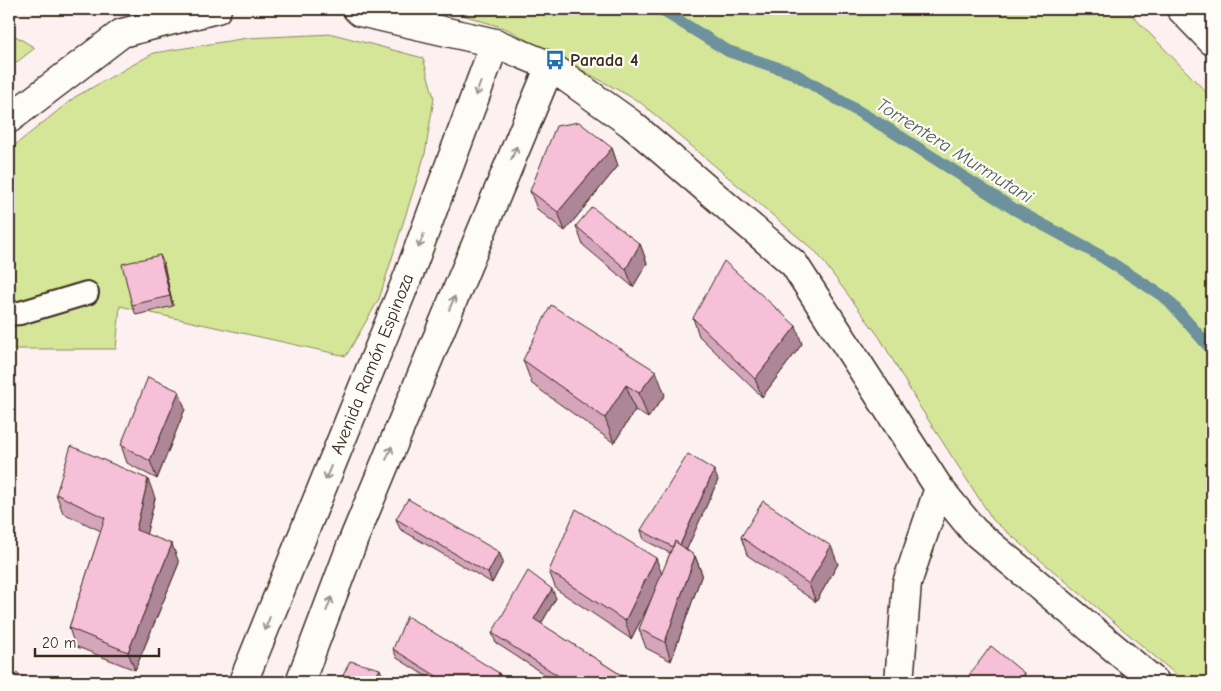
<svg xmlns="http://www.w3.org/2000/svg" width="1221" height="691" font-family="'Comic Neue',sans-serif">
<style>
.green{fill:#d6e699;stroke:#88885c}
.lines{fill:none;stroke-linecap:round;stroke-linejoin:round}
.stream{stroke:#6d919d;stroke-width:12}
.service-casing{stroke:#3b2a1e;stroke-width:26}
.minor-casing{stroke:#3b2a1e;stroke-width:31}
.service{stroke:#fdfcf7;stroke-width:22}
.minor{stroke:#fdfcf7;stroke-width:28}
.wall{fill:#d4a5bb;stroke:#3b2a1e}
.shaded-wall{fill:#ad8698;stroke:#3b2a1e}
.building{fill:#f7c0d9;stroke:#3b2a1e}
.oneway{stroke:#9c938a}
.labels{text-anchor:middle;stroke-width:4.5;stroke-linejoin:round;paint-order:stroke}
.poi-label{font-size:18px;font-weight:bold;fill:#3b2a1e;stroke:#fdfcf7;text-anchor:start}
.street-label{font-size:18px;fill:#3b2a1e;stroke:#fdfcf7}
.water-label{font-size:19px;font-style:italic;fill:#545e5d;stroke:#fdfcf7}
</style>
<rect width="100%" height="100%" fill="#fcf0f1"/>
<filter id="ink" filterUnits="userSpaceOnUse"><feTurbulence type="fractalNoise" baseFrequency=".02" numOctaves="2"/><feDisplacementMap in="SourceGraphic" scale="10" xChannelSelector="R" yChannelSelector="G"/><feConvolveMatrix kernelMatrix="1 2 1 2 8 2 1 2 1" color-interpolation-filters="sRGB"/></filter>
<g filter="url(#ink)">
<path class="green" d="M444,9h682l86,89v584h-27l-192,-162 -73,-113 -40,-69 -63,-85 -177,-151 -133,-73z
M9,32l26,16 -26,20z
M333,34l90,24 11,40 -9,56 -46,145 -33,57 -226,-50 -4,43h-107v-199l66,-53 79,-44 93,-15z"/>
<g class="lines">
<path class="stream" d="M660,9l68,42 65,22 97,57 124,79 85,46 67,43 46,52"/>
<defs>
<path id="service" d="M9,314l11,-1 67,-20"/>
<path id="minor" d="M357,9l3,3 135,31 55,23 80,57 164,141 145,224 35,43 181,151
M1181,9l31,32
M9,119l113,-86 95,-24
M243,682l166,-408 86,-231
M300,682l53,-141 197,-475
M899,682l8,-99 32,-95"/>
</defs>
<use href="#service" class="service-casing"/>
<use href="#minor" class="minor-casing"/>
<use href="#service" class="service"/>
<use href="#minor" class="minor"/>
</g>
<path class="wall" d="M612,148l6,18 -53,65 -28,-22 -7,-18z
M576,226l64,18 7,19 -14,24 -50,-42z
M164,265l9,41 -37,9 -4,-10z
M693,318l109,26 -40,53 -63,-61z
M523,360l142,35 -17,23 -13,-8 -21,33 -82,-59z
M185,409l-28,70 -30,-16 -6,-18z
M718,480l-32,70 9,6 7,18 -31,87 -25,-13 -7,-19 14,-33 -22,43 -75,-50 -7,-18 113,4 8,-22 -26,-13 -3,-10z
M56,494l99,4 -9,36 33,29 -44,107 -60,-24 -6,-18 32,-97 -38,-18z
M396,519l103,33 4,10 -11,21 -92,-54z
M741,537l97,27 -22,38 -69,-47z
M556,598l-15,26 91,58h-76l-60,-39 -4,-10z
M393,649l106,24 4,9h-68l-38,-24z"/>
<path class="shaded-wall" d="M612,148l6,18 -53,65 -7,-19z
M640,244l7,19 -14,24 -7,-18z
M160,255l4,10 9,41 -3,-10z
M796,326l6,18 -40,53 -7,-18z
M656,371l9,24 -17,23 -9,-25z
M626,385l9,25 -21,33 -9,-25z
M179,391l6,18 -28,70 -7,-18z
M714,470l4,10 -36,80 -4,-10z
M148,479l7,19 -12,51 -7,-19z
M172,544l7,19 -44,107 -7,-18z
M831,546l7,18 -22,38 -7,-18z
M499,552l4,10 -11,21 -4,-10z
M695,556l7,18 -31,87 -6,-19z
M656,558l7,19 -32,62 -6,-18z
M552,589l4,9 -18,31 -4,-10z
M380,669l4,10 -2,3h-9z
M499,673l4,9h-8z
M1024,673l3,9h-11z"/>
<path class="building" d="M579,122l33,26 -54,64 -28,-21 26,-65z
M592,207l48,37 -14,25 -50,-43z
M160,255l10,41 -38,9 -10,-41z
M724,261l72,65 -41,53 -62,-61z
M551,305l105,66 -17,22 -13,-8 -21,33 -82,-58z
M148,377l31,14 -29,70 -29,-16z
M71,446l77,33 -12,51 36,14 -44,108 -59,-24 36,-110 -49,-24z
M688,454l26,16 -34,75 -5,-4 -2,6 -32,-17z
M408,499l91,53 -11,21 -92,-54z
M763,501l68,45 -22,38 -68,-47z
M576,509l80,49 -31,63 -76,-50z
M675,541l20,15 -30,86 -26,-13z
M528,571l24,18 -18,30 98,63h-64l-76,-49z
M407,616l92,57 -4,9h-49l-53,-33z
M991,646l33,27 -8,9h-52z
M350,661l30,8 -7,13h-33z
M9,669l24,13h-24z
M931,678l5,4h-6z"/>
<defs><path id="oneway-shaft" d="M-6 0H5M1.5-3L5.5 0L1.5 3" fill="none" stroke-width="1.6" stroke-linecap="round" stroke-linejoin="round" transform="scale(1.25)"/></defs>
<g class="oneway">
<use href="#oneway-shaft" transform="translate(478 89) rotate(111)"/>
<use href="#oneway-shaft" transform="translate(514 153) rotate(-67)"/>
<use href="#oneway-shaft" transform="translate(421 241) rotate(111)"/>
<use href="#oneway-shaft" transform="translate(452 303) rotate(-67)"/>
<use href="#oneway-shaft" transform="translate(389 453) rotate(-67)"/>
<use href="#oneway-shaft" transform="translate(328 473) rotate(112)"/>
<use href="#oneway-shaft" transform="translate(329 604) rotate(-69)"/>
<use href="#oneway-shaft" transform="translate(267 624) rotate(112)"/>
</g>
</g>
<defs>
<symbol id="bus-bare" viewBox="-9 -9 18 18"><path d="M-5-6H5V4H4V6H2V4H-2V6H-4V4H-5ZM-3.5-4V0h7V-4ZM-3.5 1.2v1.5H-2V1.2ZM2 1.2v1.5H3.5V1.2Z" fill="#1f6fb2" stroke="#fdfcf7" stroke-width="2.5" paint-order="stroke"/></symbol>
</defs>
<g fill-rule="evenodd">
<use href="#bus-bare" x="541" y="46" width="28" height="28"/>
</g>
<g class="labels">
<g class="poi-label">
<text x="570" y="66">Parada 4</text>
</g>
<g class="street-label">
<text transform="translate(372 364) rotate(-68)" y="6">Avenida Ramón Espinoza</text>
</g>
<g class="water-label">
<text transform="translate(955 150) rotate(32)" y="7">Torrentera Murmutani</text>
</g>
</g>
<rect width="1221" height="691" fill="none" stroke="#fdfcf7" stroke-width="30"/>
<rect x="15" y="15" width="1191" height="661" fill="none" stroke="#3b2a1e" stroke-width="2" filter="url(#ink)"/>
<path d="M35 648v8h124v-8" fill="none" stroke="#3b2a1e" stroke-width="2.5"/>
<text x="42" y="648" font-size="15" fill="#3b2a1e" stroke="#fdfcf7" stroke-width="4" paint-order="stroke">20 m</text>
</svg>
